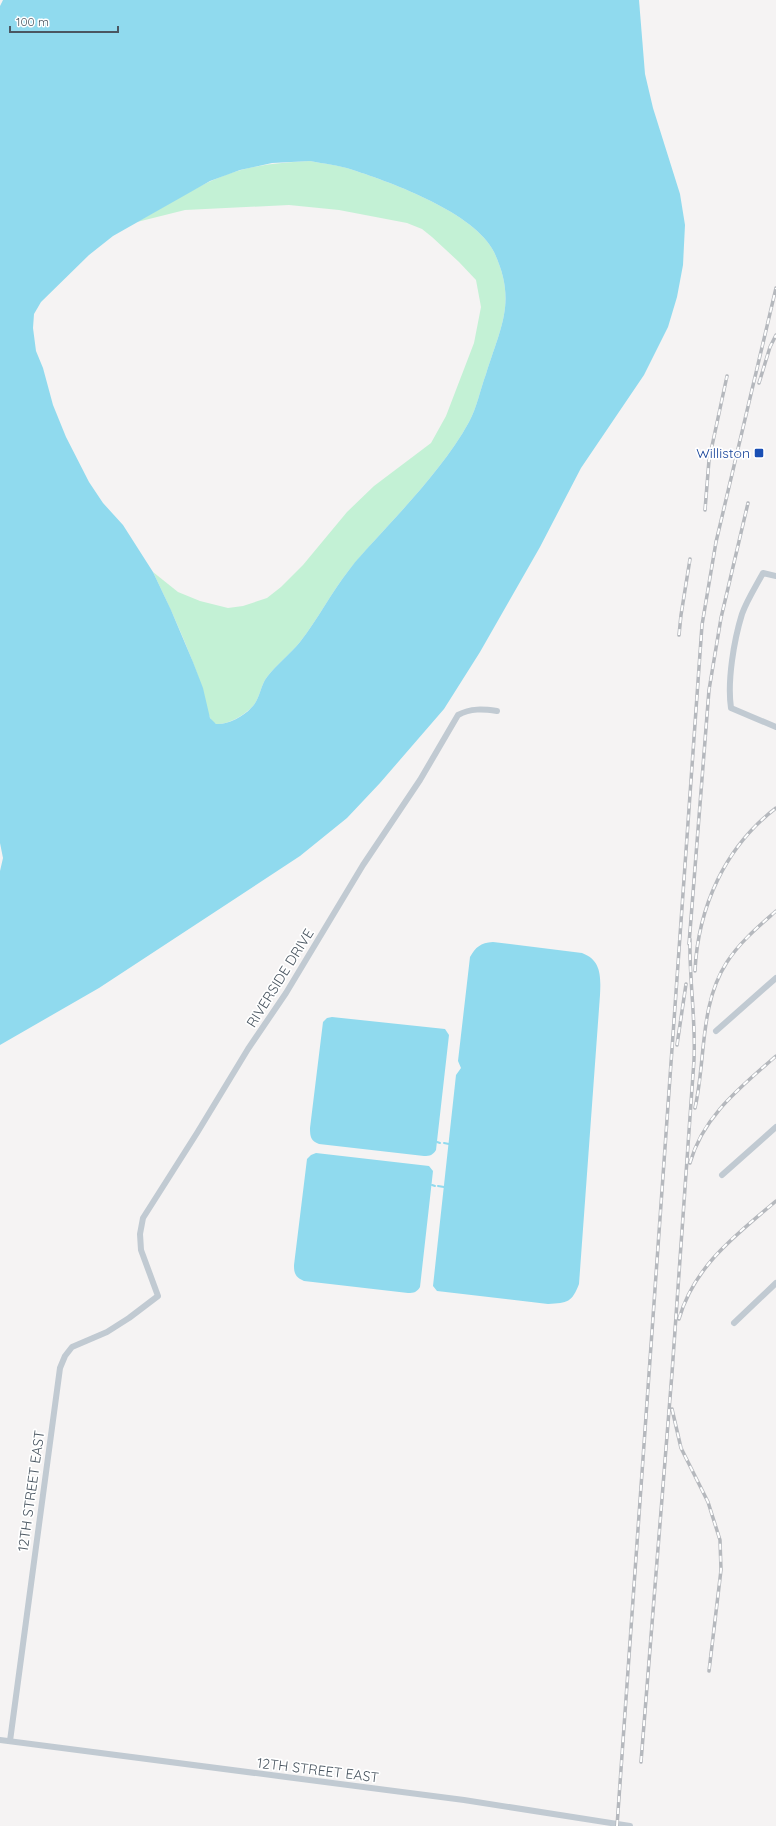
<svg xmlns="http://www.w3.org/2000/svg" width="776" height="1826" font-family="Quicksand,sans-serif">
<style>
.green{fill:#c3f1d5}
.water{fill:#90daee;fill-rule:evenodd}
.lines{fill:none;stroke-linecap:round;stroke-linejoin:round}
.stream{stroke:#90daee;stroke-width:2}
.minor{stroke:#c1cad2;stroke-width:6}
.rail-casing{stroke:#b5b8bd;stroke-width:3.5}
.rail{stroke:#fff;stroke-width:2;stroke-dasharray:6;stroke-linecap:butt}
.transit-dot{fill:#1a4fb4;stroke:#fff;stroke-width:1.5}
.labels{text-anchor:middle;stroke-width:3.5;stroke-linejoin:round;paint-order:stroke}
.transit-label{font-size:14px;fill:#164399;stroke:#fff;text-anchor:end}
.street-label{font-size:14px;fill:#4a5661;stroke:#fff}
</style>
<rect width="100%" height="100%" fill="#f5f3f3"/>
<path class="green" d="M310,161c14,3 30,4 43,9 40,13 122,43 141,82 23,49 7,74 -8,122 -6,16 -9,33 -17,48 -23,42 -62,83 -94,118 -9,10 -18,20 -26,30 -18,23 -31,49 -49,72 -10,12 -23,22 -33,35 -7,9 -7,23 -16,31 -8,8 -24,17 -35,16 -10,-5 -10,-26 -14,-36 -13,-40 -31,-78 -49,-116l25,20 22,9 28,7 15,-2 24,-8 14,-11 22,-22 44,-53 27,-26 57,-43 15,-27 28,-73 7,-36 -5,-27 -17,-18 -27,-25 -10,-8 -15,-6 -68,-13 -50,-5 -104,5 -48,12c33,-18 67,-42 104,-52 23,-6 46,-8 69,-9z"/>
<path class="water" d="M3,0h636l6,74 8,34 27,86 5,31 -2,40 -6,32 -9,30 -24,48 -63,93 -41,79 -60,105 -36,57 -64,74 -33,35 -47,38 -201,132 -99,57v-174l3,-13 -3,-15v-837zM310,161c14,3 29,4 43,9 40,13 122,43 141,82 23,49 7,74 -8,122 -6,16 -9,33 -17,48 -23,42 -62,83 -94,118 -9,10 -18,19 -26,30 -18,23 -31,49 -49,72 -10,12 -23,22 -33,35 -7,9 -7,23 -16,31 -8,9 -24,17 -35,16l-6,-6 -7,-30 -10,-26 -22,-52 -18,-38 -30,-47 -20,-22 -14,-21 -23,-45 -13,-32 -10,-37 -7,-17 -3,-23 1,-14 7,-12 48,-47 24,-19 97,-55 30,-11 32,-7z
M493,942l89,11c19,7 19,23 18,42l-21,289c-7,18 -11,19 -31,20l-111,-13 -4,-5 23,-211 5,-7 -3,-7 12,-104c6,-10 10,-14 23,-15z
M332,1017l113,12 4,6 -13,115c-3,5 -6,6 -12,6l-105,-12c-8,-3 -9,-7 -9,-16l13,-106 4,-4z
M316,1153l113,13 4,5 -13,116c-3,5 -6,6 -12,6l-104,-12c-9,-4 -10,-8 -10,-16l13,-106 4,-4z"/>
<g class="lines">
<path class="stream" d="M437,1142l3,1
M444,1143l5,1
M432,1185l3,1
M438,1186l6,1"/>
<path class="minor" d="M776,576l-13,-3c-7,13 -16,27 -21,41 -8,26 -15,67 -11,94l45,19
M716,1031l60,-53
M722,1175l54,-48
M734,1323l42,-40
M0,1740l464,60 166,26
M10,1741l50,-373 5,-12 7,-9 35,-15 22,-14 29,-22 -17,-46 -1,-16 3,-16 54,-85 51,-84 38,-56 77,-128 57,-85 38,-65c13,-7 25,-6 39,-4"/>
<defs>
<path id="rail" d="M759,383l11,-36 6,-12
M705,510l4,-50 18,-84
M679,635l2,-20 9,-56
M689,944l20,-254 12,-72 27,-115
M695,971c3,-64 30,-124 81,-163
M677,1045l9,-61
M695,1108c11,-48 4,-103 32,-146 13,-20 31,-35 49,-51
M690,1163c13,-47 51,-76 86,-107
M679,1319c15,-53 57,-84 97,-118
M672,1409l9,39 27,54 12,38 1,30 -12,101
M641,1762l31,-389 22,-313c2,-40 -5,-80 -4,-121
M617,1826l85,-1201 14,-83 60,-254"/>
</defs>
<use href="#rail" class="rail-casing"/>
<use href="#rail" class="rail"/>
</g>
<rect class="transit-dot" x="754" y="448" width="10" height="10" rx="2"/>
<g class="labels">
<g class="transit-label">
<text x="750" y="458">Williston</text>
</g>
<g class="street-label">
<text transform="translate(280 978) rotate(-58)" y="5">RIVERSIDE DRIVE</text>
<text transform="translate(31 1491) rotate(-82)" y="5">12TH STREET EAST</text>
<text transform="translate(318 1770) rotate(7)" y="5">12TH STREET EAST</text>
</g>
</g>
<path d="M10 26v6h108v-6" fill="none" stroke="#4a5661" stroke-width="2"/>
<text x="16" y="26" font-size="12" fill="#4a5661" stroke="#ffffff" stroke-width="3" paint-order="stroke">100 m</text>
</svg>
